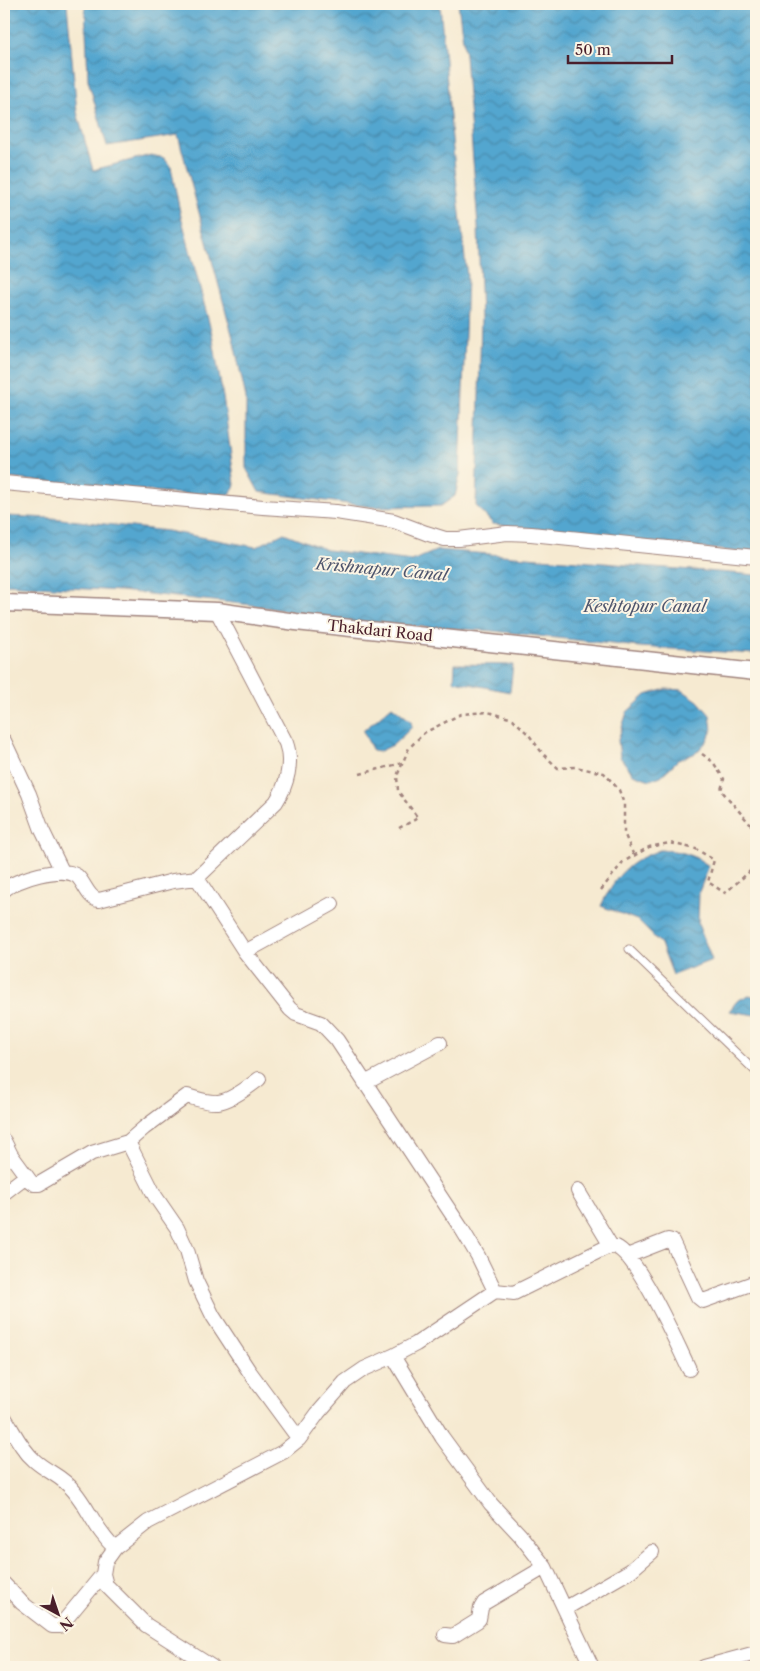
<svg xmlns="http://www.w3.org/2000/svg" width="760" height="1671" font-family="'Libre Caslon Text',serif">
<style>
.water{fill:url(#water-waves);stroke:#4e627d}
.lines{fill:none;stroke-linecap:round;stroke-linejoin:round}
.service-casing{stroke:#a0847e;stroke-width:9}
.minor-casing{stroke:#a0847e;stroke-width:16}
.tertiary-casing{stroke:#a0847e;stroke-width:19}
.path{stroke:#a0847e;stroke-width:2.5;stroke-dasharray:4 4;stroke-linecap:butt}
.service{stroke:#fff;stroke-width:7}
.minor{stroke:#fff;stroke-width:14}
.tertiary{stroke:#fff;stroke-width:16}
.labels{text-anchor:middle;stroke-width:4;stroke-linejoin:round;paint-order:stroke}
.street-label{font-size:15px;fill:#4a1f2b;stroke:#fcf5e5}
.water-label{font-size:16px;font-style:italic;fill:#4e556d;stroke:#fcf5e5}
</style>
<defs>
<pattern id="water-waves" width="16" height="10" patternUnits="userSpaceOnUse" patternTransform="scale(1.25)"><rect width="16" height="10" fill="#53a6cf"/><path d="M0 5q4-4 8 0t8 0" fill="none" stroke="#4787a8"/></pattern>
</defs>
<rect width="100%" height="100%" fill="#fcf5e5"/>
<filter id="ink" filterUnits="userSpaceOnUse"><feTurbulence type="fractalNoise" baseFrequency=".02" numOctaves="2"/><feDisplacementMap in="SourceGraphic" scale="10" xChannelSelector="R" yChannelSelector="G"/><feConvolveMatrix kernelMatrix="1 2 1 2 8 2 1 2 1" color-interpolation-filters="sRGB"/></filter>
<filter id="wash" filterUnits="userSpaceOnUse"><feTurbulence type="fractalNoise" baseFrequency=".0096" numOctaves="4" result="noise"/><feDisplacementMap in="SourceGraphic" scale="20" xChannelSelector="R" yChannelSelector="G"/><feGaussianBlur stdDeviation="1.12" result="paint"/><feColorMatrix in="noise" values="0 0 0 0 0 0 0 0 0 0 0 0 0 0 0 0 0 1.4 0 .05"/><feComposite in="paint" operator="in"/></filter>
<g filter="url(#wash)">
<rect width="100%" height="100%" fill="#f6ead1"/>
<path class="water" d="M4,4h63l10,108 16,58 58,-15 13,3 7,9 9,45 32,122 12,69 11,82 -7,13 -224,-20z
M85,4h355l13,146 14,127 -7,198 -5,21 -14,10 -69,1 -113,-15 -13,-24v-70l-13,-60 -55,-203 -71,11 -19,-66z
M458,4h298v550l-263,-30 -17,-18 5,-186 -3,-94 -13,-171z
M4,516l48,2 115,13 89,16 28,-14 43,17 85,11 26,-11 318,25v79l-116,-7 -147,-16 -145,-9 -96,-17 -132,-14 -116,-7z
M455,664l58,1 -3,27 -56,-11z
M666,689l16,1 16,11 12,14 2,15 -5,11 -11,12 -18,7 -17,16 -11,4 -17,-6 -13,-17 -2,-17 9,-28 19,-17z
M392,706l19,15 1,6 -19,18 -15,7 -5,-1 -10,-20z
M660,850c21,1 31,3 49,16l-10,26 -1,32 14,36 -39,15 -12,-31 -24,-24 -36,-14c15,-31 26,-44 59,-56z
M749,995l7,2v18l-27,-4 8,-10z"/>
</g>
<g filter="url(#ink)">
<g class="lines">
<defs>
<path id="service" d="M629,949l127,123"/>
<path id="minor" d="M4,483l259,24 73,5 58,9 32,12 19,6h14l48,-6 24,1 225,23
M4,741l25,53 13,36 20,41
M197,878l79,-76c11,-17 17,-40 10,-59l-69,-132
M4,890c12,-11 58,-25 73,-14 8,7 11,23 22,24l74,-19 24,-3 48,74 45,57 6,5 25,9 16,17 126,191 15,25 17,35 -79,53 -23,12
M245,952l87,-48
M365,1083l75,-40
M4,1141l7,14 19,26 4,3h5l53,-31 36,-11 27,54 22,32 10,22 9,31 17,35 36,55 50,68
M128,1142l16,-14 43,-32c10,3 21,7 31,6 12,-1 32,-16 41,-23
M578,1191l33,55
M4,1193l22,-17
M627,1256l41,-16 4,1 26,56 5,4 53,-19
M495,1291l19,2 91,-45c4,-1 8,-2 11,-1 22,9 62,99 73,122
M4,1417c10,15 17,32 31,44 14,12 27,15 39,30 15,18 23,41 41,57
M4,1584l18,19 30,23h8l43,-52
M566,1608l64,-37 22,-19
M445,1635l8,1 24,-15 2,-2 2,-11 3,-5 61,-36
M212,1667l-66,-42 -40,-40 -3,-11 2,-12 10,-14 33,-26 135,-70 16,-13 19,-26 27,-31 19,-13 29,-13 49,81 49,67 29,31 25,32 47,100
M704,1667l52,-14"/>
<path id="tertiary" d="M4,603l213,8 79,11 460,50"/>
</defs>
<use href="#service" class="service-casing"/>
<use href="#minor" class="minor-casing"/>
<use href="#tertiary" class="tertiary-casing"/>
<path class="path" d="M702,754l11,8 11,17 -3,11 35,41
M360,774l42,-11
M399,828l19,-10 -20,-27 -1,-15 12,-28 15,-15 37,-19 27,-2 25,7 16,16 14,19 15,14 17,-1 29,6 15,17 5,14v29l10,23
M601,890l22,-28 26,-15 21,-4 26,6 18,11 -6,22 17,11 31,-27"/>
<use href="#service" class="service"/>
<use href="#minor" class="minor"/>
<use href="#tertiary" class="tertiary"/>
</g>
</g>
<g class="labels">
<g class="street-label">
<text transform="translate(380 631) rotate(6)" y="5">Thakdari Road</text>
</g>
<g class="water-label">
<text transform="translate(382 569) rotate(5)" y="6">Krishnapur Canal</text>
<text x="645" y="612">Keshtopur Canal</text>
</g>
</g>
<rect width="760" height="1671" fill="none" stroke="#fcf5e5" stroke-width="20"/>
<g transform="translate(58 1614) rotate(140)" stroke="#fcf5e5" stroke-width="4" paint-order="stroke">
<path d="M0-4L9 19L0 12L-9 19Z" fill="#4a1f2b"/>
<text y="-8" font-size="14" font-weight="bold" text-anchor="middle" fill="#4a1f2b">N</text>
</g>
<path d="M568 55v8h104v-8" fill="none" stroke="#4a1f2b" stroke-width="2.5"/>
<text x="575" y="55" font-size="15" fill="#4a1f2b" stroke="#fcf5e5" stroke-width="4" paint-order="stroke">50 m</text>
</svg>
